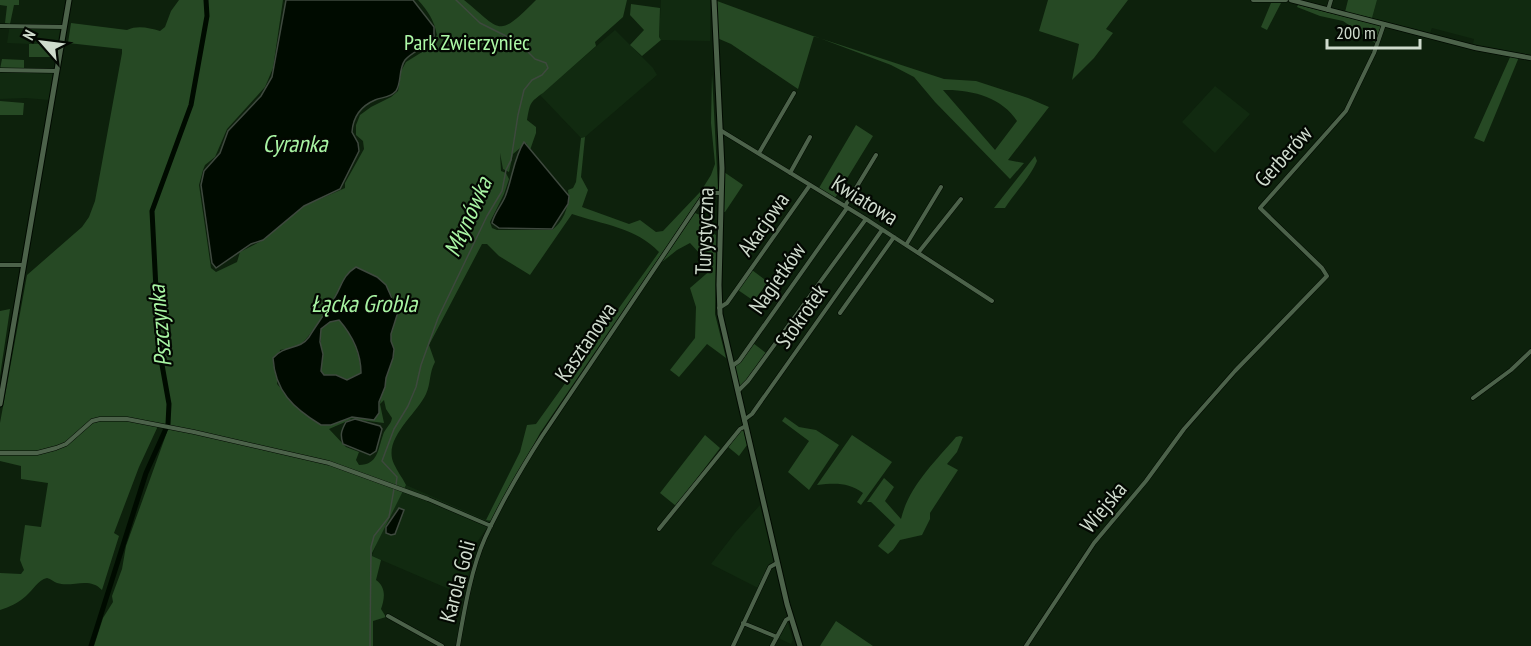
<svg xmlns="http://www.w3.org/2000/svg" width="1531" height="646" font-family="'PT Sans Narrow',sans-serif">
<style>
.built{fill:#112a10}
.green{fill:#264924;fill-rule:evenodd}
.water{fill:#000b00;stroke:#3e493e;stroke-width:1.5;fill-rule:evenodd}
.lines{fill:none;stroke-linecap:round;stroke-linejoin:round}
.stream{stroke:#3e493e;stroke-width:1.5}
.river{stroke:#000b00;stroke-width:5}
.minor-casing{stroke:#000a00;stroke-width:5}
.tertiary-casing{stroke:#000a00;stroke-width:6}
.secondary-casing{stroke:#000a00;stroke-width:7}
.minor{stroke:#4c624a;stroke-width:4}
.tertiary{stroke:#4c624a;stroke-width:4.5}
.secondary{stroke:#4c624a;stroke-width:5}
.labels{text-anchor:middle;stroke-width:4.5;stroke-linejoin:round;paint-order:stroke}
.park-label{font-size:22px;fill:#adf9a7;stroke:#030802}
.street-label{font-size:22px;fill:#cfdbcd;stroke:#030802}
.water-label{font-size:24px;font-style:italic;fill:#a8f4a3;stroke:#030802}
</style>
<rect width="100%" height="100%" fill="#0d210c"/>
<path class="built" d="M661,0h49v41l-49,-1 -2,-3z
M1377,0h154v55l-58,-11 1,-5 -42,-11 -2,5 -58,-15z
M10,24l51,1 -3,17 -29,2 -22,-1z
M615,30l38,38 4,7 -72,62 -4,1 -41,-43z
M0,72l53,1 -4,27 -23,-2 -26,1z
M1215,86l35,28 -35,39 -33,-31z
M406,485l77,34 9,2 -15,21 -14,53 -91,-39 8,-22z
M760,505l14,57 -5,2 -11,24 -47,-24 24,-31z
M787,620l6,20 -2,4 -13,-6z"/>
<path class="green" d="M0,0h19v5h-5l-4,19 -5,-1 2,-17 -7,-1z
M179,0h104l-10,68 -8,19 -38,42 -12,28 -10,8 -2,5 -4,15 12,83 5,4 21,-10 3,-10 23,-12 41,-34 41,-18v-5l19,-34 -1,-8 -7,-6v-10l4,-10 11,-8 20,-10 7,-6 3,-20 5,-9 21,-13 10,-14c-3,-15 -9,-24 -19,-35h46c38,31 33,39 72,0h91l-4,17 -28,25 1,4 -53,47c-13,9 -13,10 -16,27l9,7v6l-6,17 -4,-7 -13,11 -4,18 -6,-3 -3,-16 1,18 5,2 3,6 -5,15 -14,28 2,6 5,2h55c12,-9 18,-25 16,-40l5,-2 3,-6 5,-44 4,-1 -4,40 7,13 -6,17 47,17 11,-4 16,12 7,-1 38,-40 10,-16 4,-11 -4,-41 1,-49 6,115h-9l-7,5 -162,239 -48,88 -6,-1 34,-68 7,-27 9,-1 123,-172c-22,-24 -58,-28 -87,-38l-42,61 -31,-19 -12,-12h-5l-53,101 6,17c-6,11 -4,21 -9,32 -9,20 -44,45 -32,70 3,7 8,13 12,21l-34,68v3l9,4 -5,20c10,7 9,18 5,29l5,8 -13,4v25h-279l9,-28 10,-16 -1,-6 10,-27 4,-23 41,-114v-3l-9,-3 -19,41 -25,66 5,3 -17,54c-13,-14 -30,-2 -45,-7 -3,-1 -6,-4 -10,-5 -9,2 -14,12 -21,18 -8,7 -16,11 -26,14v-37l21,1 3,-4 -4,-10 5,-35 16,2 7,-44 -27,-4v-13l-21,-5v-38l27,-148 55,-48 7,-10 6,-16 27,-148v-4l-54,-6 3,-20 56,7c11,-5 22,-2 33,1l5,-4 6,-16zM356,267c14,5 35,23 40,37 4,11 -4,23 -5,32 -1,7 4,12 3,19 -1,5 -4,8 -5,13 -5,13 -9,31 -10,45l-3,3 -29,3 -43,-5 -27,-30 3,-34c6,-1 13,-2 19,-4 7,-4 31,-40 36,-49 7,-12 8,-23 21,-30zM384,400l2,9 6,9c-1,7 -7,10 -9,17 -5,14 -5,30 -24,30l-3,-5 3,-8 -13,-5 -17,-18 23,-10 32,4 -4,-19z
M1048,0h80l-22,29 7,4 -19,25 -22,22 7,-36 -40,-13z
M1348,0h29l-5,18 -27,-6z
M717,1l96,35 131,43 32,2 52,17 21,9 -41,53 16,3 -14,16 -75,-77 -21,-25 -23,-12 -77,-29 -16,53 -67,-45 -14,-6zM943,90c27,-1 59,7 74,31l-22,29z
M1271,3h10l-14,27 -6,-3z
M631,4l29,4 -1,29 2,3 -19,16 -12,-11 14,-15 -14,-15z
M1298,5l83,21 -6,17 -32,-22 -23,-5 -23,-9z
M57,43l-2,14h-26v-13z
M1511,55l8,2 -35,85 -10,-4z
M2,59l22,1v9h-24z
M0,101l24,2 -1,12h-23z
M856,125l17,11 -38,62 -16,-10z
M1035,156l2,5c-8,18 -21,30 -32,47h-11z
M724,172l19,13 -18,27h-3z
M695,213l10,4 -2,11 13,7 -1,79 11,44 -19,-14 -28,33 -9,-7 25,-32 1,-31 -6,-19 23,-20 -23,-25 -13,7 -15,12z
M752,270l16,12 -14,19 -16,-11z
M10,309l-10,67v-65z
M339,320c13,16 21,32 22,53l-14,7 -11,-5h-12l-3,-4v-42l9,-7z
M753,343l13,10 -26,36 -6,-23 4,-2z
M785,417l14,10 17,3 23,15 -30,45 -21,-18 21,-31 -27,-20z
M743,428l4,17 -8,11 -12,-10z
M705,435l15,13 -44,58 -16,-13z
M852,435l40,27 -31,43 -4,-3 6,-9c-15,-11 -28,-10 -46,-8z
M960,436l3,1 -6,15 -10,12 11,6 -28,43v6l-8,16 -22,5 -7,10 -5,4 -10,-8 17,-21 -24,-23h-4l17,-24 10,9 -9,14 16,18c8,-33 33,-56 55,-82z
M836,621l37,25h-53z"/>
<path class="water" d="M286,0h127l21,27v10c-8,11 -21,14 -29,23 -7,10 -3,22 -9,31 -6,7 -14,6 -21,9 -14,6 -22,17 -23,32l6,11 1,8 -19,38 -36,17 -41,34 -12,4 -35,24 -4,-5 -11,-78 3,-14 16,-18 8,-22 33,-35 11,-19z
M524,142l45,54 -1,8 -16,25 -53,-1 -7,-5c2,-9 9,-17 13,-26 7,-17 9,-40 19,-55z
M356,267l21,10 9,8 12,27 -7,22v7l3,8 -1,9 -7,20 -1,9 -6,15v11l-5,7 -22,-3 -21,8h-10c-28,-17 -46,-34 -48,-67 12,-14 26,-7 36,-21 8,-13 18,-26 26,-40 7,-12 8,-22 21,-30zM339,320c13,15 22,33 22,53l-14,7 -11,-5h-12l-3,-4 2,-17 -3,-12 1,-13 9,-7z
M355,419l25,7 2,3 -6,22 -6,4 -27,-11c-3,-9 -2,-13 3,-22z
M399,508l5,2 -9,24 -4,1 -5,-2v-6z"/>
<g class="lines">
<path class="stream" d="M396,485l1,-8 -15,-16 12,-32 14,-23 8,-19 5,-22 17,-47 49,-102 15,-25 4,-21 5,-10 7,-45 6,-25 8,-10 10,-5 6,-7 -2,-5 -11,-4 -21,-21 -8,-2 -26,-13 -24,-23
M370,646l1,-99 3,-11 15,-19 5,-28"/>
<path class="river" d="M91,646l55,-173 22,-49 1,-20 -10,-56 -7,-137 39,-106 16,-89 -1,-16"/>
<defs>
<path id="minor" d="M1253,0h33
M1328,10l3,-10
M0,26l64,1
M0,70l57,1
M720,130l146,89 126,82
M759,153l35,-60
M790,173l20,-36
M845,206l31,-51
M906,245l35,-58
M918,253l43,-54
M0,265h24
M719,308l8,-5 83,-118
M840,313l54,-76
M732,366l7,-5 108,-153
M738,391l10,-10 118,-162
M1473,398l38,-28 20,-19
M744,420l8,-6 130,-184
M0,453h37l19,-5 10,-4 26,-23 8,-2h27l67,13 135,31 99,36 63,27
M659,529l81,-100 6,-3
M388,616l54,30
M743,623l34,14
M458,646c6,-34 13,-77 27,-108 16,-35 36,-69 57,-102l162,-241 5,-2h12
M733,646l37,-79 7,-4
M772,646l14,-26 5,-3
M1026,646l68,-103 52,-62 38,-52 51,-58 92,-95 -5,-8 -62,-60 86,-97 28,-58 10,-29"/>
<path id="tertiary" d="M1291,0l185,48 55,10"/>
<path id="secondary" d="M714,0l8,168 -3,117 1,29 67,290 13,42
M0,404l69,-404"/>
</defs>
<use href="#minor" class="minor-casing"/>
<use href="#tertiary" class="tertiary-casing"/>
<use href="#secondary" class="secondary-casing"/>
<use href="#minor" class="minor"/>
<use href="#tertiary" class="tertiary"/>
<use href="#secondary" class="secondary"/>
</g>
<g class="labels">
<g class="park-label">
<text x="467" y="50">Park Zwierzyniec</text>
</g>
<g class="street-label">
<text transform="translate(1283 156) rotate(-48)" y="8">Gerberów</text>
<text transform="translate(865 200) rotate(32)" y="8">Kwiatowa</text>
<text transform="translate(763 224) rotate(-55)" y="8">Akacjowa</text>
<text transform="translate(704 231) rotate(-88)" y="8">Turystyczna</text>
<text transform="translate(777 278) rotate(-55)" y="8">Nagietków</text>
<text transform="translate(801 316) rotate(-55)" y="8">Stokrotek</text>
<text transform="translate(585 342) rotate(-56)" y="8">Kasztanowa</text>
<text transform="translate(1103 507) rotate(-50)" y="8">Wiejska</text>
<text transform="translate(457 581) rotate(-75)" y="8">Karola Goli</text>
</g>
<g class="water-label">
<text x="295" y="152">Cyranka</text>
<text transform="translate(468 217) rotate(-66)" y="8">Młynówka</text>
<text x="364" y="312">Łącka Grobla</text>
<text transform="translate(160 326) rotate(-95)" y="8">Pszczynka</text>
</g>
</g>
<g transform="translate(42 42) rotate(298)" stroke="#030802" stroke-width="4.5" paint-order="stroke">
<path d="M0-4.5L10 22L0 15L-10 22Z" fill="#cfdbcd"/>
<text y="-9" font-size="16" font-weight="bold" text-anchor="middle" fill="#cfdbcd">N</text>
</g>
<path d="M1327 39v9h93v-9" fill="none" stroke="#cfdbcd" stroke-width="3"/>
<text x="1336" y="39" font-size="18" fill="#cfdbcd" stroke="#030802" stroke-width="4.5" paint-order="stroke">200 m</text>
</svg>
